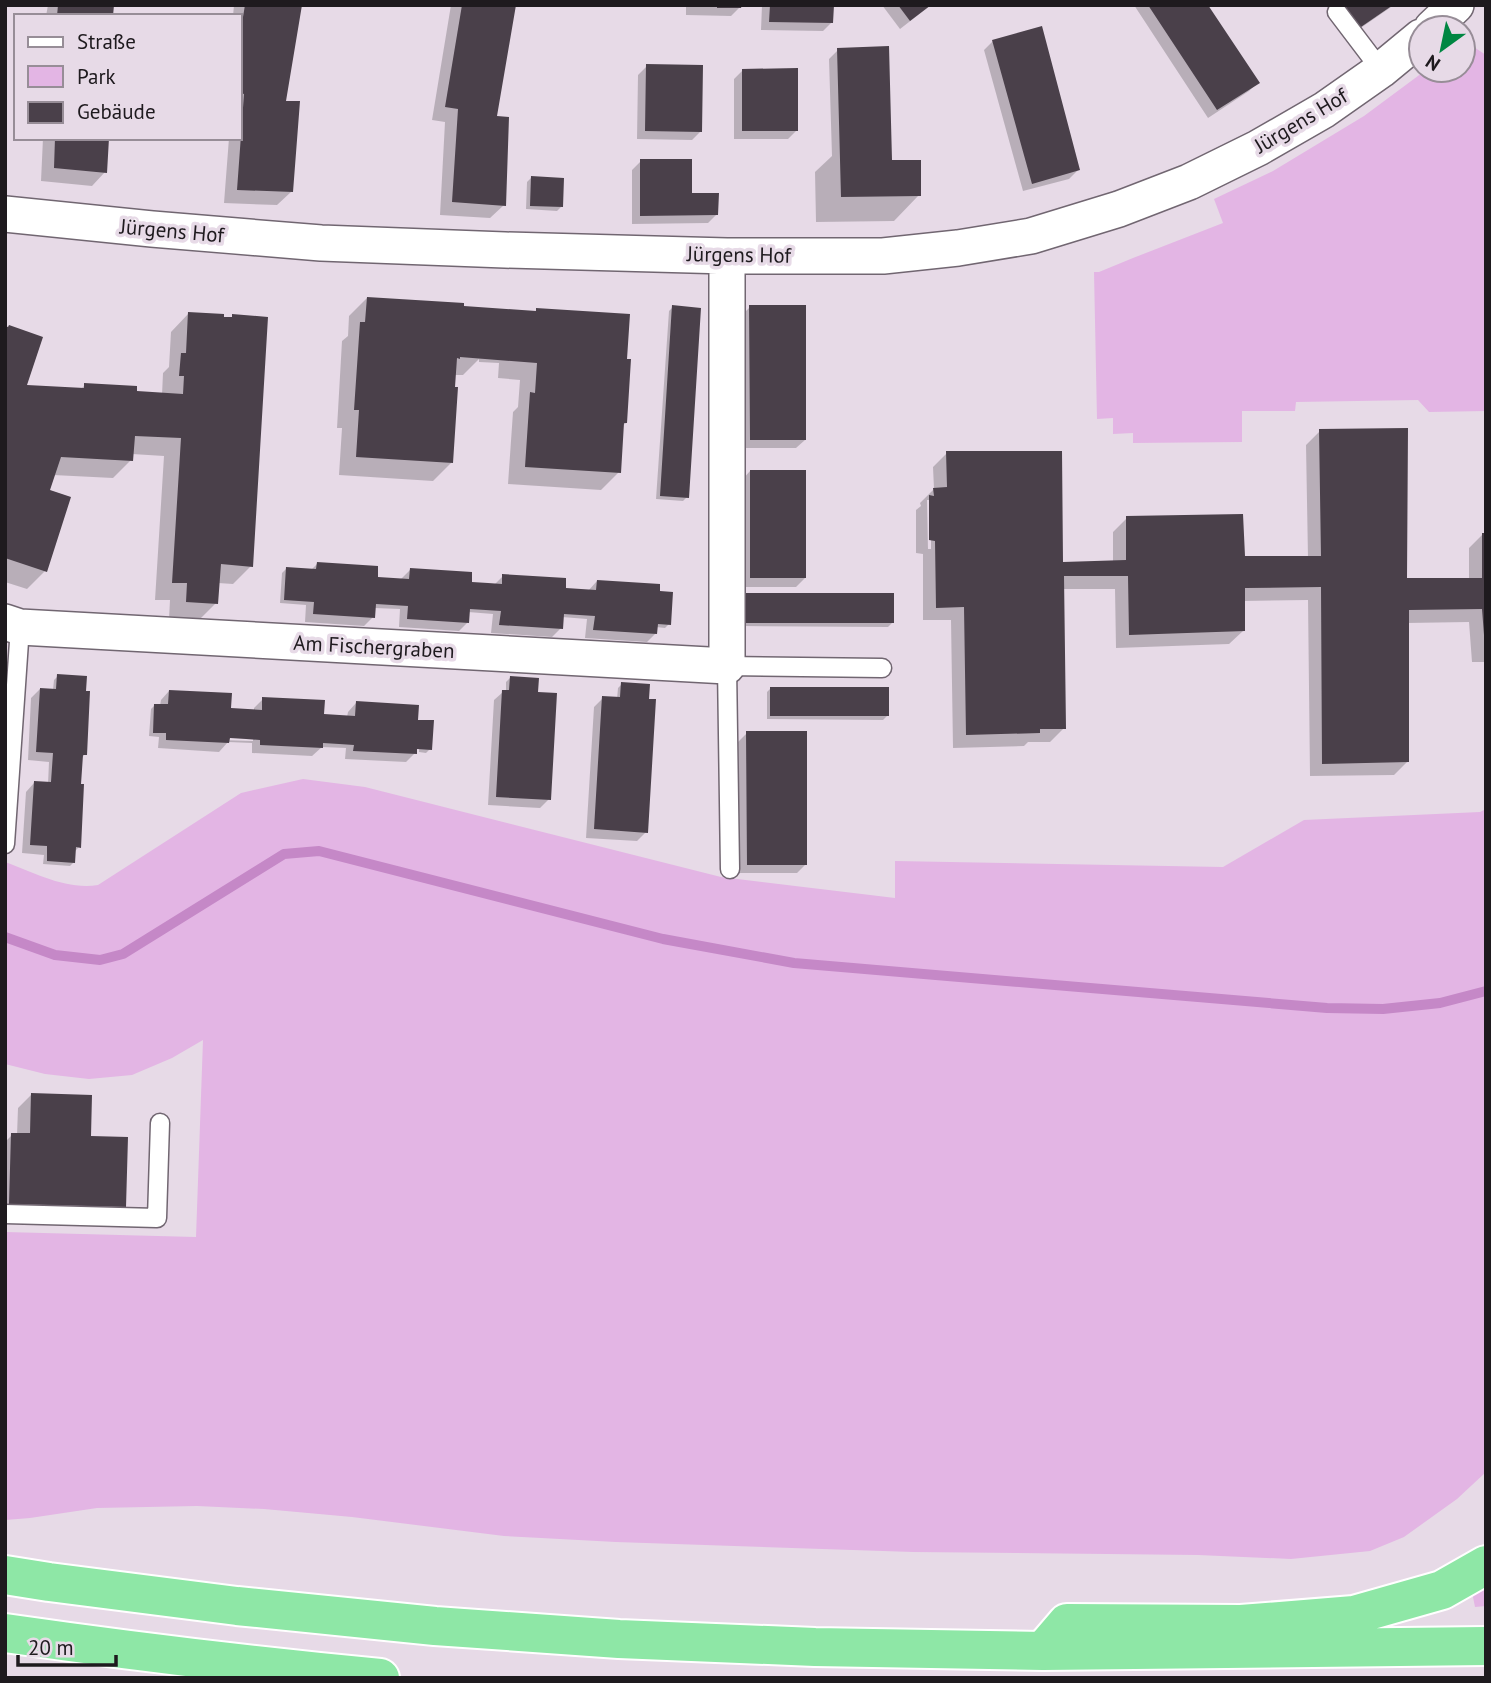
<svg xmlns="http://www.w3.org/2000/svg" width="1491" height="1683" font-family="'PT Sans',sans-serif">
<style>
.green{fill:#e3b5e4}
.shadow{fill:#0003;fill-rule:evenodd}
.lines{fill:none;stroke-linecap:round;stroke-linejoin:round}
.stream{stroke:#c588c7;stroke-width:10}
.building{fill:#4a404a}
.lane-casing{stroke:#716671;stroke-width:21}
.street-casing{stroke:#716671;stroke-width:38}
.highway-casing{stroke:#fff;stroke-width:42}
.lane{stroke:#fff;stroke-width:18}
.street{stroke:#fff;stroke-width:35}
.highway{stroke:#8ee7a6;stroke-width:38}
.labels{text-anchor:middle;stroke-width:7;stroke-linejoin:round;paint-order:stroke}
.street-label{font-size:21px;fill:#1e1a1e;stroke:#e7dae7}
</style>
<rect width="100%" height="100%" fill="#e7dae7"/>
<path class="green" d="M1463,40l23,15v356l-57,1 -11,-12 -122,2 -1,9h-53v31l-109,1v-10l-20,1v-16l-16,1 -3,-147h5l34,-14 90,-35 -9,-24 59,-28 91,-55 62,-46h37z
M303,779l62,8 356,90 174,21v-37l328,6 81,-47 176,-8 6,-3v663l-29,27 -53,38 -34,14 -79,8 -93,-4 -285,-3 -297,-10 -112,-6 -152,-19 -88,-8 -67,-3 -100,2 -67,10 -25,2v-288l191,5 7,-197 -31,18 -40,17 -43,4 -44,-5 -40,-10v-202c30,11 61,28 93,23l143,-92z
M1486,1583v23l-11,1 -3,-15z"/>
<path class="shadow" d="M48,5h64l-1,11h-65z
M234,5h66l-16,98 7,89 -14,13 -53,-2 5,-65h11v-122h-7z
M451,5h63l-19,112 9,88 -14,13 -50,-3 5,-93 -13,-2z
M629,5h111v2l-9,9 -45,-1v-8z
M762,5h70v17l-9,9 -62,-1z
M882,5h49l-31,24z
M1134,5h72l51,78 -8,8 -41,27z
M1328,5h66l-45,31z
M993,41l85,129 -9,9 -46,12 -39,-141z
M838,50l52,112 29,33 -25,26 -78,1 -1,-50 17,-16 -3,-97z
M647,66l54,65 -9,9 -55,-1 1,-64z
M743,70l54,60 -9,9h-54v-60z
M43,138h64l-2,34 -13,14 -51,-5z
M641,161l76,53 -9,9 -76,1v-54z
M531,178l30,29 -4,4 -31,-2 1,-27z
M367,298l95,10 72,4 3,-2 89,113 -4,3 -3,46 -18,18 -93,-6 5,-72 5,-5 2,-27 -22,-2 1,-15 -20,-1v-3l-16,16h-9l-3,88 -18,18 -94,-6 3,-47h-5l5,-87 6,-5 1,-20z
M673,307l14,190 -4,4 -27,-2 13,-188z
M750,307l55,133 -9,8h-54l-1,-132z
M189,313l41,6 3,-3 18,250 -18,18 -15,-1 -2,20 -18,18 -29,-2 1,-19h-15l9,-144 -32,-2 -1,6 -18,18 -60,-3 -5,16 21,7 -24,73 -18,18 -22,-7v-254l20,58 55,4 5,-5 50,8 27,2 1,-22 6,-6 2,-35z
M1320,431l85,149h64v-32l14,-14h3v128h-14l-3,-40 -62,1 1,138 -14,14 -84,1 -2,-176 -65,1v30l-14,13 -113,4 -1,-59h-53l2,139 -14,14h-22l-4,4 -71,2 -2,-128h-28v-66l-7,-1v-43l5,-4 -1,-3 14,-14 -1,-22 14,-14 114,110 52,-1v-30l14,-14 116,40h65l-2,-113zM927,500h4v49h-3z
M750,471l55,107 -9,9h-54v-107z
M317,564l58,17 26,-2 9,-9 60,17 24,-2 9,-9 60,17 25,-2 9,-10 72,43 -4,4 -9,-1v6l-9,9 -62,-4 2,-19 -25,-2 -1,11 -9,9 -61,-4 2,-19 -25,-2v10l-9,9 -60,-4 1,-18 -26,-1 -1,9 -9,9 -59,-4 1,-17 -26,-2 2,-30 4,-4 24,2z
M746,595l146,28 -4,4 -146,-1v-27z
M58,676l27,78 -4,5 -2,88 -5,5v10l-4,4 -27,-2 1,-9 -22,-2 4,-61 8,-9 14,1 1,-22 -21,-2 3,-62 9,-9 13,1 1,-10z
M510,678l26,16 13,105 -9,9 -52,-3 6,-105 9,-8h3v-10z
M622,684l24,148 -9,9 -51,-3 8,-131 9,-9 14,1 1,-11z
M771,688l116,28 -4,4 -116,-1v-27z
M169,691l60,22 25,-2v-3l9,-9 59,20 25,-2 1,-5 8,-9 59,50 -9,9 -61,-3 1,-11 -24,-1 -10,9 -60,-3v-10l-24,-1 -9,10 -61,-4 1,-11 -10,-1 2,-27 4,-4 5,1 1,-6zM221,736l32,2v3l-32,-1z
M420,722l10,27 -4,4 -7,-1z
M747,733l59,131 -9,9h-58l-1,-131z
M31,1095l58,42 35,69 -13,14 -106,-3v-75l7,-7h5l1,-27z"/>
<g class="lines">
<path class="stream" d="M5,937l50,18 45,5 23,-6 161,-100 35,-3 344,88 131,24 533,45 56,1 57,-6 46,-12"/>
</g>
<path class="building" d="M58,5h56l-1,11h-56z
M245,5h57l-16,96h14l-7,91 -56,-2 7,-96 -4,-1v-58z
M462,5h54l-19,111 12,1 -3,89 -54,-4 6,-93 -13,-2z
M717,5h25l-1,3h-24z
M770,5h64l-1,18 -64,-1z
M898,5h33l-21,16z
M1148,5h60l52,78 -43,27z
M1343,5h50l-35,24z
M1042,26l38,144 -48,14 -40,-144z
M889,46l3,114h29v36l-80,1 -4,-149z
M646,64l57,1 -1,67 -57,-1z
M798,68v63h-56v-62z
M55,138h54l-2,35 -53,-5z
M640,159h52v34h27l-1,22 -78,1z
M531,176l33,2 -1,29 -33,-1z
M367,297l97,6v3l72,5v-3l94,6 -3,45h4l-4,64h-3l-3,50 -96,-6 5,-75 5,1 2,-30 -77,-6v2l-3,-1 -2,29h3l-5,76 -97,-6 3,-47h-5l6,-88h5z
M672,305l29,3 -12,190 -29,-2z
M749,305h57v135h-56z
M188,312l36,2v3h8v-3l36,3 -15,250 -32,-3 -3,40 -32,-2 1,-19h-15l9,-145 -46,-2 -2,25 -72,-4 -11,33 21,7 -24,75 -42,-14v-232l3,1 1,-2 34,12 -16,48 57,3v-5l53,3v5l46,3 1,-18h-5l2,-23h5z
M1408,428l-1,150h75v-45h4v102h-2l-2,-26 -73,1v152l-87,2 -1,-177 -76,1v43l-116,4 -1,-59h-64l2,153h-26v4l-74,2 -2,-128 -28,1 -1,-67 -6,-1v-45l5,1 -1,-8 14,-1 -1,-36h116l1,111 63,-2v-44l117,-2 2,42h76l-2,-127z
M750,470h56v108h-56z
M317,562l61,4v11l31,2 1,-11 62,4v10l16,1 14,1v-10l64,4v10l30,2 1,-10 63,4v7l13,1 -2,33 -13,-1 -1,10 -64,-4 2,-14 -31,-2 -1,15 -64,-4 2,-14 -31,-2 -1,14 -62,-4 1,-13 -32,-2 -1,14 -62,-4 1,-12 -30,-2 2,-33 30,2z
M746,593h148v30h-148z
M57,674l30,2 -1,15h4l-3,64h-4l-2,29h3l-3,64 -5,-1 -1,16 -28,-2v-15l-17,-1 4,-64 17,1 2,-29 -17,-1 4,-64 16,1z
M510,676l29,2 -1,14 19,1 -6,107 -55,-3 6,-107h7z
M621,682l29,2 -1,15h7l-8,134 -54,-4 8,-133 18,1z
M770,687h119v29h-119z
M169,690l63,3 -1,15 31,2v-13l63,3 -1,14 31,2 1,-15 63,4 -1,15h16l-2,30 -15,-1v5l-64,-3 1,-6 -15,-1 -16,-1v5l-63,-3v-5l-14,-1 -16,-1 -1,5 -63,-3v-7h-13l1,-29h14z
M746,731h61v134h-60z
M31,1093l61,2 -1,41 37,1 -2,70 -117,-3 2,-71h19z"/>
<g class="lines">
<defs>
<path id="lane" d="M1337,12l44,58
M5,844l15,-217
M730,869l-3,-203 155,2
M5,1214l152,4 3,-95"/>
<path id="street" d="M1432,28l24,-23
M5,214l147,15 169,14 184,7 222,6h156l75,-8 73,-12 88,-27 70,-27 69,-34 66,-38 57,-40 40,-33
M5,622l15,5 707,39v-410"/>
<path id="highway" d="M5,1575l44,7 188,24 198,20 184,13 196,8 228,4 443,-5
M5,1633c125,18 250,33 375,45
M1043,1651l24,-28 174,1 113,-9 88,-25 44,-25"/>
</defs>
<use href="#lane" class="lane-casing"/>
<use href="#street" class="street-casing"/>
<use href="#highway" class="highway-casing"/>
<use href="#lane" class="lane"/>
<use href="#street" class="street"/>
<use href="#highway" class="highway"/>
</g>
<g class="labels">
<g class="street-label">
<text transform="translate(1301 121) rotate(-31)" y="7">Jürgens Hof</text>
<text transform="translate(172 231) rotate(5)" y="7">Jürgens Hof</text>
<text transform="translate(739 255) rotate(1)" y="7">Jürgens Hof</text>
<text transform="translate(374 647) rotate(3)" y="7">Am Fischergraben</text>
</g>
</g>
<rect width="1491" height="1683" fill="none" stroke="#1e1a1e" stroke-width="14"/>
<rect x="14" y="14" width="228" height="126" fill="#e7dae7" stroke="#978d97" stroke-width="2"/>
<rect x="28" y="37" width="35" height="10" fill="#ffffff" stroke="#978d97" stroke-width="2"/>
<text x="77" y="49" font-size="21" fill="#1e1a1e">Straße</text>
<rect x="28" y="66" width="35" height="21" fill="#e3b5e4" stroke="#978d97" stroke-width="2"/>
<text x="77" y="84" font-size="21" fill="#1e1a1e">Park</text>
<rect x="28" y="102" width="35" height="21" fill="#4a404a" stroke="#978d97" stroke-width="2"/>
<text x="77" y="119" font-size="21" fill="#1e1a1e">Gebäude</text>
<g transform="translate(1442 49) rotate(213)"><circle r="33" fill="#e7dae7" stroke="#978d97" stroke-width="2"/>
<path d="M0-5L12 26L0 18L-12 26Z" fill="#008642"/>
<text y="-10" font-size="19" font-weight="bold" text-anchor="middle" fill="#1e1a1e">N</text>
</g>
<path d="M18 1655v10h98v-10" fill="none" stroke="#1e1a1e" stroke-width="3.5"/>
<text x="28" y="1655" font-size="21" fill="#1e1a1e" stroke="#e7dae7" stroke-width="5" paint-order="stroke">20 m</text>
</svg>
